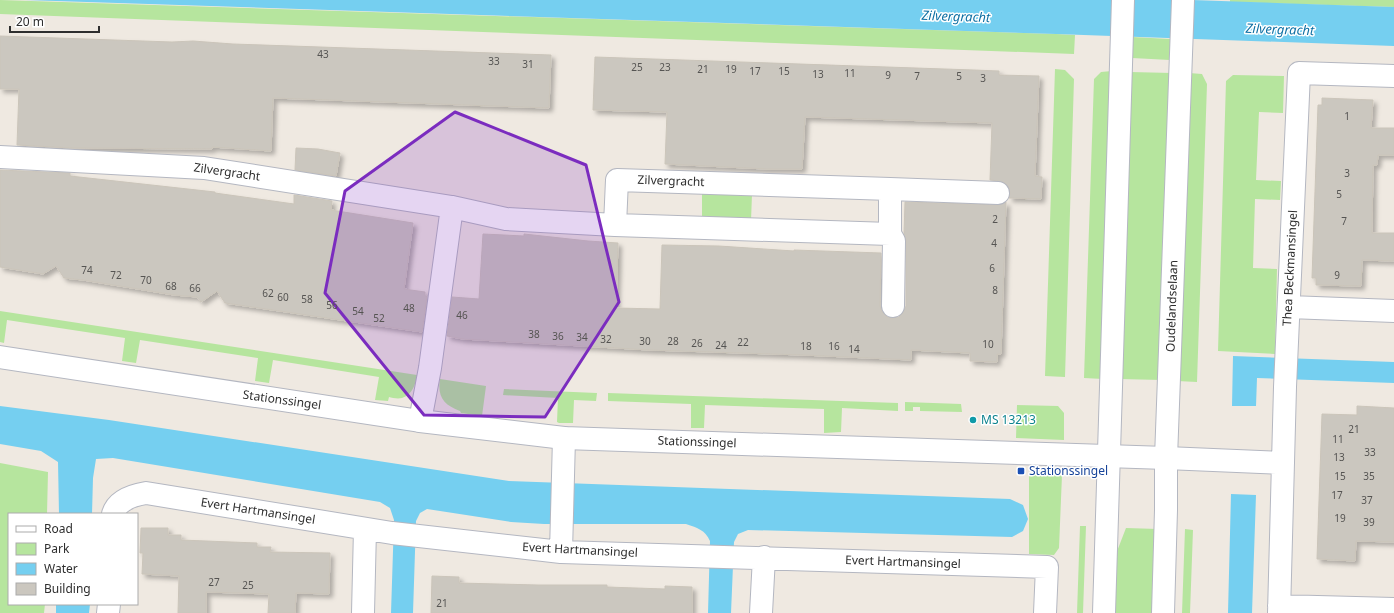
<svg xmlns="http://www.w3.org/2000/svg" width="1394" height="613" font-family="'Noto Sans',sans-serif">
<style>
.green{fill:#b6e59e}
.water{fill:#75cff0}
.building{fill:#cbc7bf;stroke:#cbc5ba;filter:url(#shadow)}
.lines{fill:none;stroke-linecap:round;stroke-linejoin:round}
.minor-casing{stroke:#b4b7c1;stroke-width:24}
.tertiary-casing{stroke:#b4b7c1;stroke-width:24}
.secondary-casing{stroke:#b4b7c1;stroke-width:24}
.minor{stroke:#fff;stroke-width:22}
.tertiary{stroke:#fff;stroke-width:22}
.secondary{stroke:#fff;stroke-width:22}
.marked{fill:#7b2cbf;fill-opacity:0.2;stroke:#7b2cbf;stroke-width:3;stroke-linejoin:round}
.culture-dot{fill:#0f9aa8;stroke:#fff;stroke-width:1.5}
.transit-dot{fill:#1a4fb4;stroke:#fff;stroke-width:1.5}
.labels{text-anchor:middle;stroke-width:3;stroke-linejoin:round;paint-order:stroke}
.number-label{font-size:10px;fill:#555452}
.street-label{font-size:12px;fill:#2e2e2e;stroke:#fff}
.culture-label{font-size:12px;fill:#0d838f;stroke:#fff;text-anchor:start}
.transit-label{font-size:12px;fill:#164399;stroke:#fff;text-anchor:start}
.water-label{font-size:13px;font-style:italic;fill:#0d6fa3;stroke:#fff}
</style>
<defs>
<filter id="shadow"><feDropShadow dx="3.5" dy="3.5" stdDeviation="2" flood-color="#0004"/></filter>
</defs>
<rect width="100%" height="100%" fill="#efe9e1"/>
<path class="green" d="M0,0l1056,34 19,1 -1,19 -1074,-40z
M1230,0h164v7l-164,-5z
M1132,37l38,2v21l-38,-2z
M1055,69l10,1 9,9 -9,298 -20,-1z
M1112,71l-9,308 -19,-1 10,-299 7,-7z
M1130,72l42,1 -10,307 -43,-1z
M1189,73l13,1 5,10 -10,298 -20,-1z
M1233,75l51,1 -1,37 -24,-1 -3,68 25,1 -1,19 -25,-1 -2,69 24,1 -2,85 -57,-3 8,-270z
M702,194h50l-1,27 -49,-2z
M0,311l417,64c-1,9 -5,20 -15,23 -4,1 -10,0 -13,-1l-1,4 -13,-1 4,-23 -106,-17 -4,23 -14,-2 3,-23 -118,-18 -4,23 -14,-2 3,-23 -118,-18 -3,23 -4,-1z
M440,379l46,7 -4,30 -21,-3 -1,-2c-16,-6 -23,-14 -20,-32z
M504,389l93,4 -1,8 -22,-1 -1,23h-14l-2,-1 1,-24 -55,-3z
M608,393l290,10v8l-56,-3 -1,24 -17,1v-24l-119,-4 -1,23h-13v-24l-83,-3z
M905,402l56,2 1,8 -42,-1v-4h-7v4h-8z
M1017,405l41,1 6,7v27l-48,-2z
M0,463l48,9 -1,42h-38v90h36l-1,9h-44z
M1029,474l33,1 -3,73 -5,7 -25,-1z
M1080,526h6l-3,87h-6z
M1126,528l32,1 -3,84h-43l2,-54z
M1185,529l8,1 -3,83h-8z"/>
<path class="water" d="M25,0h1167l202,7v39l-338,-12z
M1233,356l161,6v21l-137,-5 -1,28h-24z
M0,406l109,14 400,61 501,18 13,6 5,14 -5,12 -11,6 -264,-7 -10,4 -4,8 -3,71h-23l2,-72c-5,-11 -12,-13 -24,-17h-142l-33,-2 -84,-13 -7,4 -4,8 -3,92h-22l3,-93 -4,-12 -10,-6 -267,-44 -17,1 -3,19 -1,36h-33l-1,-52 -17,-11 -41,-7z
M1231,494l25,1 -4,118h-24z
M56,604h34l-1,9h-33z"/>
<path class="building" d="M0,36l172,6 21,-1 40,3 318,11 -2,53 -276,-10 -2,53 -59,-4v2l-140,-1 -55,-3 2,-56h-19z
M595,57l379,13 25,1v4l40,1 -4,100 7,1 -1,22 -32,-1 1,-5 -1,-5 -4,-5 -6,-2 -9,-1 2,-57 -187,-6 -3,52h-36l-101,-5 2,-52 -74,-2z
M1322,98l51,2 -2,28h23v27h-16l-1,10h-4l-1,68h22v28l-32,-1 -1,26 -45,-1v-7h-4l6,-173h4z
M296,148l22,1 22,4 -4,23 -41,-6z
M0,170l70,3v3l145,16v1l79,11v-9l38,6 -1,9 82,13 -9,66 21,3v4h2l-5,36 -197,-29 -8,-12 -16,11 -4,-5 -23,-2 -91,-15 -19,-2 -8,-12 -13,8 -43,-7z
M905,202l93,3 8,-3 -5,152h-4v8l-27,-1v-8l-59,-3v10l-108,-5 -154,-5 -186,-11 -16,-3 5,-39 27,2 4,-65 41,2v-2l64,7 30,2 -2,65 44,1 2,-64 57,1 75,5v-1l87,3 -1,53 2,6 5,5 5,1 7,-1 4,-4 3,-7v-65l-2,-7z
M1357,406l37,2v134l-38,-1 -1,20 -38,-2 5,-145 35,1z
M141,528h27v7h13v5l76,3v4h14l-1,5 60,1 -1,41 -33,-1 -1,20h-27l1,-19 -63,-2v21h-28l1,-37 -37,-2 1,-21h-3z
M432,576l27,1v6l79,2h69v2l58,2v-3l27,1v26h-261z"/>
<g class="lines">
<defs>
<path id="minor" d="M0,157l204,11 248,39 54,12 109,6 275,9v-45l108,4
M615,225l2,-45 273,9
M890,234l4,7 -1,65
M1289,307l105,4
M420,421l10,-53 22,-161
M1166,458l117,5
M113,514c4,-14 21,-19 33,-21l246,40 169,19 486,15 -2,46
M561,552l3,-114
M1279,606l115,3
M108,613l1,-9
M363,613l2,-84
M761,613l3,-56
M1279,613l6,-226 14,-314 95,3"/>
<path id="tertiary" d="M0,357l420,64 144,17 602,20"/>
<path id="secondary" d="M1104,613l19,-613
M1163,613l3,-103v-52l17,-458"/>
</defs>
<use href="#minor" class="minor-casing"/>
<use href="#tertiary" class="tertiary-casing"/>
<use href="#secondary" class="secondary-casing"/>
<use href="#minor" class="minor"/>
<use href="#tertiary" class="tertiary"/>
<use href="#secondary" class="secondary"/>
</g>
<path class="marked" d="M455,112l131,53 33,137 -74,115 -121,-2 -99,-122 20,-102z"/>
<circle class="culture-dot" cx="973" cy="420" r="4"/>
<rect class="transit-dot" x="1017" y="467" width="8" height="8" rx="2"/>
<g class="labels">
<g class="number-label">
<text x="323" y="58">43</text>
<text x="494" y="65">33</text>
<text x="528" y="68">31</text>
<text x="637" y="71">25</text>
<text x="665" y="71">23</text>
<text x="703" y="73">21</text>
<text x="731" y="73">19</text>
<text x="755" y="75">17</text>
<text x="784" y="75">15</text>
<text x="850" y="77">11</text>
<text x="818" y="78">13</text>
<text x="888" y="79">9</text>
<text x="917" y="80">7</text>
<text x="959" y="80">5</text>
<text x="983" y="82">3</text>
<text x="1347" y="120">1</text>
<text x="1347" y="177">3</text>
<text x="1339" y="198">5</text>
<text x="995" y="223">2</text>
<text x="1344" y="225">7</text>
<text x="994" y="247">4</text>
<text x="992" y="272">6</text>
<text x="87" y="274">74</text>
<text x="116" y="279">72</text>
<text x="1337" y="279">9</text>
<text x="146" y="284">70</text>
<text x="171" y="290">68</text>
<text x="195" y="292">66</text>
<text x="995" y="294">8</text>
<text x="268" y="297">62</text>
<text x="283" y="301">60</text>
<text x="307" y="303">58</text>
<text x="332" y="309">56</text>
<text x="409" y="312">48</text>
<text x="358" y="315">54</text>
<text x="462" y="319">46</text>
<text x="379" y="322">52</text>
<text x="534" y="338">38</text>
<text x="558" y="340">36</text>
<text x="582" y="341">34</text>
<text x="606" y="343">32</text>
<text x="645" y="345">30</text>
<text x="673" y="345">28</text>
<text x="743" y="346">22</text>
<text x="697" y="347">26</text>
<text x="988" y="348">10</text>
<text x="721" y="349">24</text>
<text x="806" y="350">18</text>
<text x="834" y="350">16</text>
<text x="854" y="353">14</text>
<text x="1354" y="433">21</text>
<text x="1338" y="443">11</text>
<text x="1370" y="456">33</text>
<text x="1339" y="461">13</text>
<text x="1340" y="480">15</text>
<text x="1369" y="480">35</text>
<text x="1337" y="499">17</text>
<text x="1367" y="504">37</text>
<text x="1340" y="522">19</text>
<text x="1369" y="526">39</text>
<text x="214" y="586">27</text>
<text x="248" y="589">25</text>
<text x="442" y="607">21</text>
</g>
<g class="street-label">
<text transform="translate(227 172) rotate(8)" y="4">Zilvergracht</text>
<text transform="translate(671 181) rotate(2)" y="4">Zilvergracht</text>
<text transform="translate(1290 268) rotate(-87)" y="4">Thea Beckmansingel</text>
<text transform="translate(1172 306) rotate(-88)" y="4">Oudelandselaan</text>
<text transform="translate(282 400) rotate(8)" y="4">Stationssingel</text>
<text transform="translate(697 442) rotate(2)" y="4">Stationssingel</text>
<text transform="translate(258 511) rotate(9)" y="4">Evert Hartmansingel</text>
<text transform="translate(580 550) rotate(3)" y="4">Evert Hartmansingel</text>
<text transform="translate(903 562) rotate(2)" y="4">Evert Hartmansingel</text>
</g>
<g class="culture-label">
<text x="981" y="424">MS 13213</text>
</g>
<g class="transit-label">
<text x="1029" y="475">Stationssingel</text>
</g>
<g class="water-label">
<text transform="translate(956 16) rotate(2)" y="5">Zilvergracht</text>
<text transform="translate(1280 29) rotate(2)" y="5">Zilvergracht</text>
</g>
</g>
<rect x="8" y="513" width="130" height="92" fill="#ffffff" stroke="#ababab"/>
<rect x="16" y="526" width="20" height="6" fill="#ffffff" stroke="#ababab"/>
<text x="44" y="533" font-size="12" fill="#2e2e2e">Road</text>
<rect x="16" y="543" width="20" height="12" fill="#b6e59e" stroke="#ababab"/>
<text x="44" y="553" font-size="12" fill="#2e2e2e">Park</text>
<rect x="16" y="563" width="20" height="12" fill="#75cff0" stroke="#ababab"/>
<text x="44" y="573" font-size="12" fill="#2e2e2e">Water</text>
<rect x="16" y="583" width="20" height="12" fill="#cbc7bf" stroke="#ababab"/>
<text x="44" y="593" font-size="12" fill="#2e2e2e">Building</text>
<path d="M10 26v6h89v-6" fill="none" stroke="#2e2e2e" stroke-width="2"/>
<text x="16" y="26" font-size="12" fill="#2e2e2e" stroke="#ffffff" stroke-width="3" paint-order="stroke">20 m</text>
</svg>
